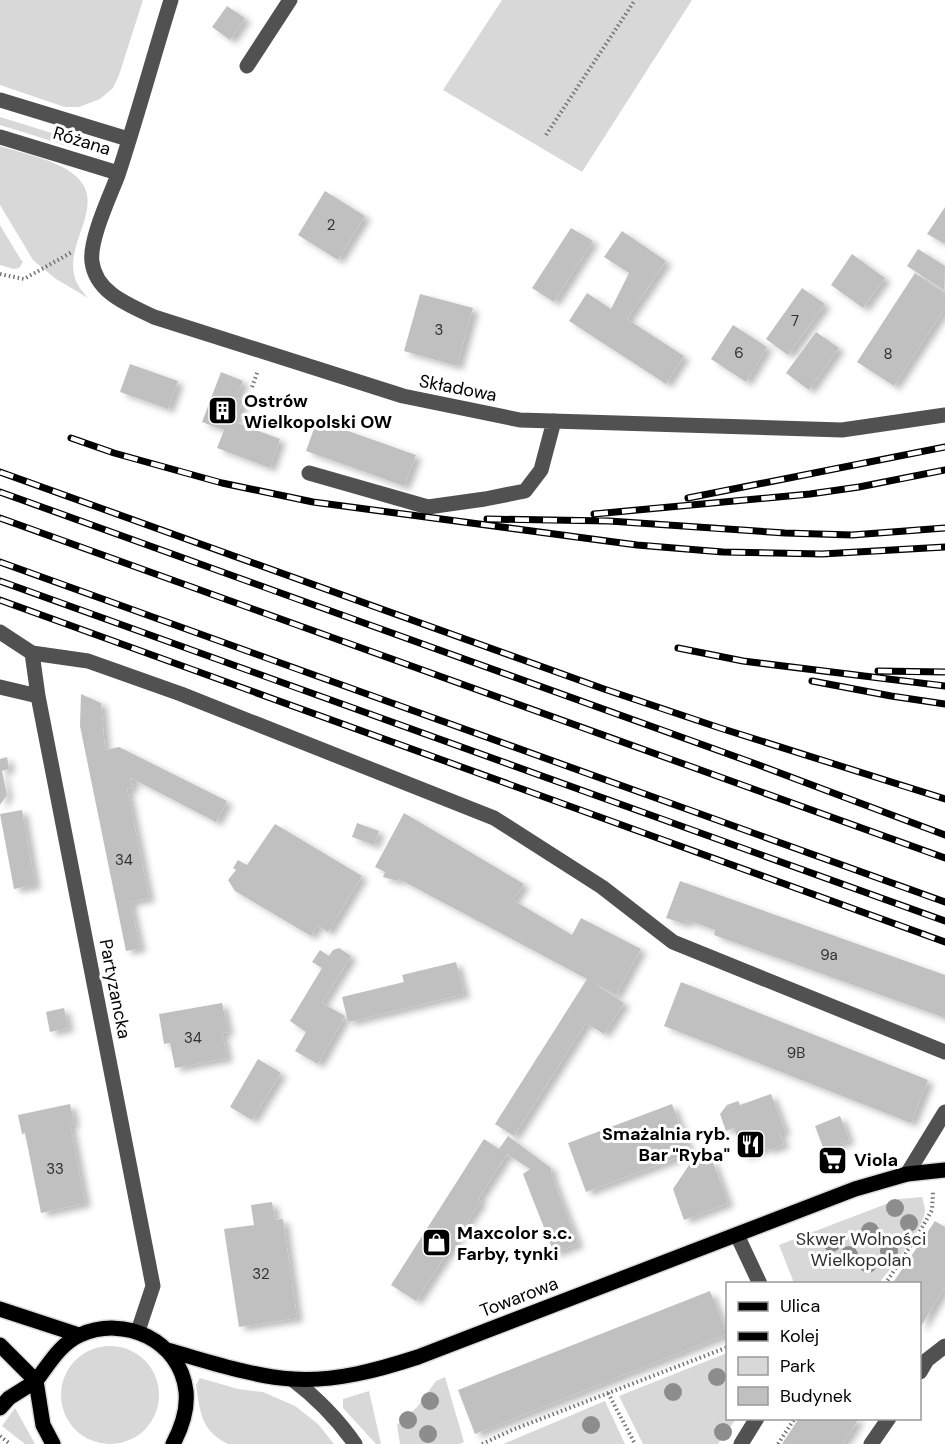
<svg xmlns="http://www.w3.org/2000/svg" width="945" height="1444" font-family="'DM Sans',sans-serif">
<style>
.green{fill:#d8d8d8}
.building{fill:#c0c0c0;filter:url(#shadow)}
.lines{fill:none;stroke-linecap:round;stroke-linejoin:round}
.major-casing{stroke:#dbdbdb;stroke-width:18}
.path{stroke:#737373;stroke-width:4;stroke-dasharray:1.5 3;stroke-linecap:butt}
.minor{stroke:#515151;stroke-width:15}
.major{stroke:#000;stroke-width:15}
.rail-casing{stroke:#000;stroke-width:7}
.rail{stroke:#fff;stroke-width:4.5;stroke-dasharray:14;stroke-linecap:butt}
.tree{fill:#8d8d8d}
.labels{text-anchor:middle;stroke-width:6;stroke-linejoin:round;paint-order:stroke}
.number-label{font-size:15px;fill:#303030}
.street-label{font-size:18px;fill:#000;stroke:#fff}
.poi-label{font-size:18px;font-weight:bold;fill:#000;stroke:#fff;text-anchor:start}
.park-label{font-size:18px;fill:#2f2f2f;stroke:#fff}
</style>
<defs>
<filter id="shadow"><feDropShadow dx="6" dy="4" stdDeviation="3" flood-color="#0004"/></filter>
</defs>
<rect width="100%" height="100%" fill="#fff"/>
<path class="green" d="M0,0h143l-24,75 -6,13 -13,11 -21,8h-14l-65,-22z
M502,0h190l-110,172 -139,-82z
M0,117l78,24 1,7 -2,1 -77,-24z
M0,146c19,6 50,13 66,23 48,28 0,68 8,105 1,9 8,17 14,24l-32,-19 -23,-19 -33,-55z
M0,225l21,35 2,2 -4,6 -5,1 -14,-4z
M922,1197c1,4 3,10 3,14 -2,19 -34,57 -46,72h-85l-15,-38 120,-46z
M61 1395a49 49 0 1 1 98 0a49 49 0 1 1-98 0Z
M727,1353l1,65 8,1 -18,25h-75l-24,-48z
M445,1377l19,65 -4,2h-60l-3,-19 20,-18 19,-26z
M200,1378l38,11 25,3 32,14 23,18 16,20h-106c-27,-13 -28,-32 -32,-59z
M369,1391l12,53h-5l-33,-36v-9z
M605,1401l20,43h-122z
M15,1408l20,36h-10l-23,-18z"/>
<path class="building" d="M227,6l18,12 -15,22 -18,-13z
M325,191l40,25 -27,44 -40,-25z
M945,207v37l-18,-10z
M571,228l22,13 -39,61 -22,-14z
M622,231l44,30 -39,58 57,37 -18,28 -97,-63 18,-28 24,16 18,-36 -25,-16z
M918,249l27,17 -1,24 -37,-24z
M852,254l33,24 -22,30 -32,-23z
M915,273l30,20v15l-51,78 -37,-24z
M802,288l23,16 -37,51 -22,-16z
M420,294l53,14 -16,58 -53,-15z
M733,325l34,22 -21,35 -35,-23z
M816,332l23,16 -30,42 -23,-17z
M130,364l48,17 -10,28 -48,-17z
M221,372l22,9 -7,17 7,2 -8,22 45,17 -10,29 -53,-20 7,-18 -22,-8z
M317,420l99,35 -12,31 -98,-35z
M81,694l20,9 4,47 14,-3 108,54 -11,21 -85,-44 2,10 -6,1 22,109 -19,4 10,46 -14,3 -46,-225z
M7,757l2,12 -7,2 5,24 -7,10v-46z
M22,810l13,75 -21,4 -14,-75z
M404,813l120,71 -11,16 59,35 9,-17 60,31 -25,46 -24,-13 32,21 -20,31 -18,-11 -72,113 -19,-12 92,-145 -188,-100 -1,2 -15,-4 2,-5 -10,-5z
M357,823l22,8 -5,14 -22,-8z
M275,824l87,52 -34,56 -11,-7 -6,11 -76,-45 -7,-11 8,-10 -3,-2 5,-8 9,5z
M680,881l265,94v43l-231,-83 1,-5 -28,-10 -2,4 -19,-6z
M339,948l12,8 -29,47 23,13 -27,48 -23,-13 11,-19 -16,-11 32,-53 -10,-6 8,-12 9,6 4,-6z
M456,962l8,32 -116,28 -6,-25 62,-15 -2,-7z
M681,982l247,98 -17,43 -247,-97z
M222,1003l6,29 -6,1 5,25 -52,10 -5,-25 -6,1 -5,-30z
M64,1008l4,20 -18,4 -4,-20z
M258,1059l23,14 -29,47 -22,-13z
M771,1094l14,37 -6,2 5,11 -15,6 -2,-3 -24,9 -9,-28 -8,3 -6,-17 7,-9 11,-4 2,4z
M70,1104l4,19 -4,1 15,79 -44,10 -16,-80 -3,1 -4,-19z
M672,1104l18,49 -104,39 -18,-49z
M840,1116l9,24 -25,10 -9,-24z
M508,1136l43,32 1,9 26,67 -24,9 -31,-79 7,-5 -23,-15 -29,45 3,2 -65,100 -25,-16 93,-146 15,10z
M708,1157h3l17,46 -44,17 -11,-31 16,-24 15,-6 2,6 4,-2z
M272,1202l3,18 8,-1 14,99 -58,9 -15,-98 30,-4 -3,-20z
M935,1221l10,6v60l-25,41v-44h-28z
M710,1291l17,43 -252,100 -17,-44z
M799,1418h60l-16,26h-61z"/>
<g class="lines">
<defs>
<path id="major" d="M0,1309l79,26
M0,1345l36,36
M167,1350c40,11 83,26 125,29 43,3 86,-9 126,-22l437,-168 52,-15 38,-4
M0,1408l9,-10 27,-17
M53,1444l-10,-19 -7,-44c13,-17 24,-37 44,-46 44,-20 100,5 106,56 2,19 -4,36 -13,53"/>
</defs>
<use href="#major" class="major-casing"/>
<path class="path" d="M546,135l89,-135
M0,274l24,5 48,-27
M252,387l6,-17
M885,1284l31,-46 16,-28 1,-18
M608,1393l27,51
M0,1436l10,8
M482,1444l30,-14 216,-83
M778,1444l17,-26"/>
<path class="minor" d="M171,0c-18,58 -34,117 -53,175 -8,21 -29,65 -26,87 4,31 37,43 62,55l249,79 117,24 322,10 103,-15
M247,66l43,-66
M0,100l128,39
M0,137l118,36
M309,473l119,34 57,-8 40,-8 16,-21 13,-49
M0,632l32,21 56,8 93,33 313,124 108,69 71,55 272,110
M32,653l6,43 115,590 -15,45
M0,687l38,9
M907,1174l38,-62
M737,1235l23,49
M920,1372l7,-12 18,-14
M292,1379c25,19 45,39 63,65
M741,1444l16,-26
M871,1444l18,-26"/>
<use href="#major" class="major"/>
<defs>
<path id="rail" d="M71,438l43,15 108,30 91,19 324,43 86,7 99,2 123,-7
M0,472l604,217 116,39 225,71
M0,492l756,272 189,71
M688,498l257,-51
M594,514l216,-20 49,-7 86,-17
M0,518l945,340
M487,519l122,2 176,12 67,2 93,-7
M0,562l945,340
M0,581l945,340
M0,600l945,342
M678,648l65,13 202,25
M878,671l67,1
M812,681l79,15 54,8"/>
</defs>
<use href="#rail" class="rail-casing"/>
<use href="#rail" class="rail"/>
</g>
<g class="tree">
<circle cx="895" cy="1208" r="9"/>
<circle cx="909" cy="1223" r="9"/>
<circle cx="870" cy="1231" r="9"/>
<circle cx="832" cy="1243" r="9"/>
<circle cx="889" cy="1251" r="9"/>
<circle cx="849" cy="1255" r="9"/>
<circle cx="868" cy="1264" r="9"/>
<circle cx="717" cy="1377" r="9"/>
<circle cx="673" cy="1392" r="9"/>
<circle cx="430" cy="1401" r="9"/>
<circle cx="408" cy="1420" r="9"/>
<circle cx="591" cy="1425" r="9"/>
<circle cx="723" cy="1432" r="9"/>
<circle cx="428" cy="1434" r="9"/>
</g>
<defs>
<symbol id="building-square" viewBox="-11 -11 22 22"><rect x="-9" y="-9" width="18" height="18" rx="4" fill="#000" stroke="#fff"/><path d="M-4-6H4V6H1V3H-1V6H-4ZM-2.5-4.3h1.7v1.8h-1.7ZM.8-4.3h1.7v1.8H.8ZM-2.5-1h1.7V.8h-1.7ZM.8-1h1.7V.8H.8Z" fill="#fff"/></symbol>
<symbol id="restaurant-square" viewBox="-11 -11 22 22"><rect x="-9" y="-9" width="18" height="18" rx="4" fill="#000" stroke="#fff"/><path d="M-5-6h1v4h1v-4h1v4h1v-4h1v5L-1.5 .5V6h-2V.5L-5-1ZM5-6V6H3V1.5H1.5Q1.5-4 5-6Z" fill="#fff"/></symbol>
<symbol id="supermarket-square" viewBox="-11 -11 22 22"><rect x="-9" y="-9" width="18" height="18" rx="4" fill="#000" stroke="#fff"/><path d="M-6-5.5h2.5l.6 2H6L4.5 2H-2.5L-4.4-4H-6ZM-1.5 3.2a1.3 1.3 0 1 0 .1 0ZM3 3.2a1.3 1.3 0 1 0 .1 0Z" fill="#fff"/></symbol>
<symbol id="shop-square" viewBox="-11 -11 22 22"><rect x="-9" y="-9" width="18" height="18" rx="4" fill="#000" stroke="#fff"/><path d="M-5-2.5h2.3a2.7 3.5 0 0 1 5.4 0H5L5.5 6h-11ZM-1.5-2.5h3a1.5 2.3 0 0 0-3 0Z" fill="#fff"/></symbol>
</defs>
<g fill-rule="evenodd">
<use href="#building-square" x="206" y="394" width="33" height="33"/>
<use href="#restaurant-square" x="734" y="1128" width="33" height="33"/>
<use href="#supermarket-square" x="816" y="1144" width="33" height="33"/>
<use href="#shop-square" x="420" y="1226" width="33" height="33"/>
</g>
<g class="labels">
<g class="number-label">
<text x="331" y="230">2</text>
<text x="795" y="326">7</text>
<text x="439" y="335">3</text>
<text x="739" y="358">6</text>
<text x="888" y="359">8</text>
<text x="124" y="865">34</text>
<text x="829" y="960">9a</text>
<text x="193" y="1043">34</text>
<text x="796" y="1058">9B</text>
<text x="55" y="1174">33</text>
<text x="261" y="1279">32</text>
</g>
<g class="street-label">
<text transform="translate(82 141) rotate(17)" y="6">Różana</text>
<text transform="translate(458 388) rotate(11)" y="6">Składowa</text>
<text transform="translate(115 989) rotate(79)" y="6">Partyzancka</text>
<text transform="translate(519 1297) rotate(-21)" y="6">Towarowa</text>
</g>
<g class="poi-label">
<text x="244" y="407">Ostrów<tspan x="244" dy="21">Wielkopolski OW</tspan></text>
<text x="730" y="1140" text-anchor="end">Smażalnia ryb.<tspan x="730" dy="21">Bar "Ryba"</tspan></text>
<text x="854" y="1166">Viola</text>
<text x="457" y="1239">Maxcolor s.c.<tspan x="457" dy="21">Farby, tynki</tspan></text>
</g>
<g class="park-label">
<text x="861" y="1245">Skwer Wolności<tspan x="861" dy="21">Wielkopolan</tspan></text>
</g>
</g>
<rect x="726" y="1282" width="195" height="138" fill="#ffffff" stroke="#999999" stroke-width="1.5"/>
<rect x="738" y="1302" width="30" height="9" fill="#000000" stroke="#999999" stroke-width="1.5"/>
<text x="780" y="1312" font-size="18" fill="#000000">Ulica</text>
<rect x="738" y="1332" width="30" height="9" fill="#000000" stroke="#999999" stroke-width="1.5"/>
<text x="780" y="1342" font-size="18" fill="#000000">Kolej</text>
<rect x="738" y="1357" width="30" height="18" fill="#d8d8d8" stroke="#999999" stroke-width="1.5"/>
<text x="780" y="1372" font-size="18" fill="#000000">Park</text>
<rect x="738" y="1387" width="30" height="18" fill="#c0c0c0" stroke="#999999" stroke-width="1.5"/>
<text x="780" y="1402" font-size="18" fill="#000000">Budynek</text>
</svg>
